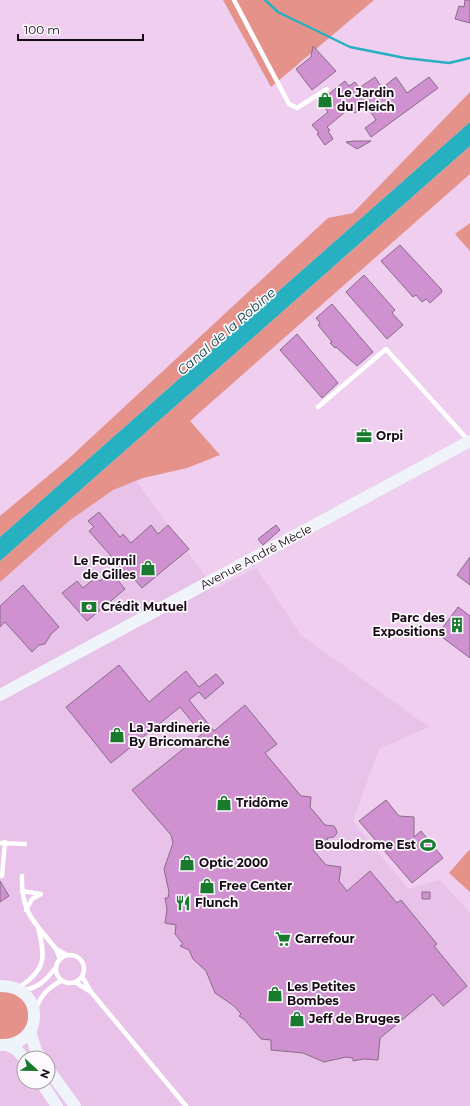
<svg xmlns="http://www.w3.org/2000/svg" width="470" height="1106" font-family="Montserrat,sans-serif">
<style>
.built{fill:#e9c2e9;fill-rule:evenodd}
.green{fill:#e4928a}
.water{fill:#27b0bf}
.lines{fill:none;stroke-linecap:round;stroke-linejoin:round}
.stream{stroke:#27b0bf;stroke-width:2.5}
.building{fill:#cf91d0;stroke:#886b88}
.lane{stroke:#fff;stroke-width:4.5}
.secondary{stroke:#eff3fa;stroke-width:12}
.labels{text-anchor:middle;stroke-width:3.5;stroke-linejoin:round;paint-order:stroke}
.poi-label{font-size:12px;font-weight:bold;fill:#160b16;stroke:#fdfafd;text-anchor:start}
.street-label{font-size:12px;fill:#160b16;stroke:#fdfafd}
.water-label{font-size:13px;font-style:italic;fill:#054147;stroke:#fdfafd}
</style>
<rect width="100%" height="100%" fill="#efceef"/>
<path class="built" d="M122,462l93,127 41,-21 45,67 128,92 -50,22 -26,72 55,68 32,-9 30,33v193h-470v-549zM24,1058h24v24h-24z"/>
<path class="green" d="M223,0h151l-103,87z
M470,92v30l-470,415v-21l66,-55 262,-243 25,-5z
M470,146v28l-280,247 30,34 -33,13 -44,10 -30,12 -44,31 -69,61v-21z
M470,223v28l-15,-17z
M469,850l1,1v41l-21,-19z
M0,991c4,1 9,0 13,1 25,7 22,47 -13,48z"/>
<path class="water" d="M470,122v24l-470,415v-24z"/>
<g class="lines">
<path class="stream" d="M265,0l13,12 72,35 55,11 44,5 21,-5"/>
</g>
<path class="building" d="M465,0h5v23l-15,-4 4,-13 5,1z
M313,46l23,25 -24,19 -16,-21 15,-12z
M375,77l7,11 14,-11 11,16 22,-16 9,11 -67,49 -6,-9 11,-8 -10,-15 -11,8 -4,-6 -24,20 3,3 -2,1 5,8 -8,6 -8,-11 2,-1 -7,-8 16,-13 -8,-11 25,-20 4,5 6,-4 4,6z
M371,141l-14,8 -11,-7 8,-1z
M400,245l41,44 1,3 -12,11 -4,-4 -4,3 -6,-7 -3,2 -32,-36z
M364,275l31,35 -3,3 11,12 -16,14 -41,-47z
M332,304l41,48 -16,14 -21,-19 -1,1 -5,-5 2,-1 -14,-17 2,-2 -4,-5z
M297,334l41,49 -16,15 -42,-48z
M99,512l21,25 3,-3 8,9 20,-18 7,9 10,-9 21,24 -47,39 -15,-17 -10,8 8,10 -38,32 -25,-28 15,-12 6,7 13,-11 4,4 19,-16 -30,-34 5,-4 -6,-6z
M276,525l4,5 -17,15 -5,-6z
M470,557v28l-13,-10z
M23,585l36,42 -8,7 -6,10 -6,1 -7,7 -27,-30 -5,5v-21z
M458,607l12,9v42l-32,-24z
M119,665l30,37 37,-31 13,16 17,-13 8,9 -19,16 -6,-7 -10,8 25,31 31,-26 32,39 -12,9 36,43 10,1 -1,10 15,18 9,1 2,3 1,4 -3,4 -7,1 1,6 -3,4 -12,2 13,15 15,2 -2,14 8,10 23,-20 27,32 4,-3 36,44 -3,2 33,40 -24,20 -10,-12 -31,26 -22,18 -2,22 -14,-1 -11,2v-3l-7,-1 -22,5 -21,-9 -32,-3v-10l-10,-1 -16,-19 -6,-4 2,-2 -7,-8 -19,-13 -9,-22 -13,-12 -4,-9 -9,-4 3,-2 -8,-10 1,-9 -11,-2 2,-14 -2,-11h3l1,-6 -5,-23 9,-26 -2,-8 -39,-45 70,-56 -22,-27 -69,56 -45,-56z
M386,800l13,16 15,1v20l7,-6 22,27 -31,25 -53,-62z
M0,881l9,15 -9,6z
M422,892h8v7h-8z"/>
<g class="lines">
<path class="lane" d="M234,0l55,104 8,4 30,-19
M318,407l68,-58 82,91
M0,843l25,1
M2,876l3,-34
M22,876c-1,38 12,45 34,73
M22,891l19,3 -9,5 -6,11
M56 969a14 14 0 1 1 28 0a14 14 0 1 1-28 0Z
M60,959l-4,-10 11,6
M75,982l16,10 -9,-16
M18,988c28,-18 28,-30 20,-61
M23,990c16,-2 23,-10 33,-23
M91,992l95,114
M36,1008c6,-14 12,-20 25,-27"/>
<path class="secondary" d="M0,695l470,-254
M0,986c46,-1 45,61 0,59
M30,1031l6,20 5,7
M7,1045l9,4 8,9
M48,1069l27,37
M41,1082l16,24"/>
</g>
<defs>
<symbol id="shop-bare" viewBox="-9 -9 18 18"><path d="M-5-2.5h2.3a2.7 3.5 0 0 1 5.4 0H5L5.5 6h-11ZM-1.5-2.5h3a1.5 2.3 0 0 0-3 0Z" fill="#177a2c" stroke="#fdfafd" stroke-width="2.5" paint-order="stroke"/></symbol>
<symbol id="office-bare" viewBox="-9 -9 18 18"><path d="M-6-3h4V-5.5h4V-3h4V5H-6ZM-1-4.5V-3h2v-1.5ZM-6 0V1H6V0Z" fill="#177a2c" stroke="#fdfafd" stroke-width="2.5" paint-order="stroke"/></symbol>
<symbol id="bank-bare" viewBox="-9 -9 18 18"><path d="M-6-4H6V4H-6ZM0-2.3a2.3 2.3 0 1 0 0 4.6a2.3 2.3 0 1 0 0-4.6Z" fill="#177a2c" stroke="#fdfafd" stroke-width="2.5" paint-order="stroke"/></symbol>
<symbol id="building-bare" viewBox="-9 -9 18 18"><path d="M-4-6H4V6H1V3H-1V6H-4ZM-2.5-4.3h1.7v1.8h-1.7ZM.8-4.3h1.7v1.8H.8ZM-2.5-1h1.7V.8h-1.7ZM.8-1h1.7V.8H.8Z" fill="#177a2c" stroke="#fdfafd" stroke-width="2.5" paint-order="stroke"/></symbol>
<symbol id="stadium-bare" viewBox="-9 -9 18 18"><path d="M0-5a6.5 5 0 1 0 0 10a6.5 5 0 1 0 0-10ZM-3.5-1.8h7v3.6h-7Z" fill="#177a2c" stroke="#fdfafd" stroke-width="2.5" paint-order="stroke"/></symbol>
<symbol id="restaurant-bare" viewBox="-9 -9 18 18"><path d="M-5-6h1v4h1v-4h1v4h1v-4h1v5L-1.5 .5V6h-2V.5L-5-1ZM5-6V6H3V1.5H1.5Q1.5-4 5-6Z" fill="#177a2c" stroke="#fdfafd" stroke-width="2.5" paint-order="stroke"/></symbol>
<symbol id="supermarket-bare" viewBox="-9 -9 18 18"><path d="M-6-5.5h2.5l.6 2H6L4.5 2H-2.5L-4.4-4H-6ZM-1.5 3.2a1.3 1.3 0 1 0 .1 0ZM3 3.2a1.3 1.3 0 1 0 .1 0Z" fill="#177a2c" stroke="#fdfafd" stroke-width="2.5" paint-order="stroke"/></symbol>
</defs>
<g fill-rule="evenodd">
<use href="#shop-bare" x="314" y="89" width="22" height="22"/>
<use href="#office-bare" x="353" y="425" width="22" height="22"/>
<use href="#shop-bare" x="137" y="557" width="22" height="22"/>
<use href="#bank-bare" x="78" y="596" width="22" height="22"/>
<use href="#building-bare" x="446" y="614" width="22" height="22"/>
<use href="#shop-bare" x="106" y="724" width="22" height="22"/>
<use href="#shop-bare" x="213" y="792" width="22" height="22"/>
<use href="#stadium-bare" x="417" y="834" width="22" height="22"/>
<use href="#shop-bare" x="176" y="852" width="22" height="22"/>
<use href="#shop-bare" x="196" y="875" width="22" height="22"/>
<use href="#restaurant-bare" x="172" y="892" width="22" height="22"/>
<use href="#supermarket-bare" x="272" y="928" width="22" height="22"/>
<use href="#shop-bare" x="264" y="983" width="22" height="22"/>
<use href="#shop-bare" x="286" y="1008" width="22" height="22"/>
</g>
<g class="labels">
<g class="poi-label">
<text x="337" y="97">Le Jardin<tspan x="337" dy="14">du Fleich</tspan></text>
<text x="376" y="440">Orpi</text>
<text x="136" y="565" text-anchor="end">Le Fournil<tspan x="136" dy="14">de Gilles</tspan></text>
<text x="101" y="611">Crédit Mutuel</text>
<text x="445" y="622" text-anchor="end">Parc des<tspan x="445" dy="14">Expositions</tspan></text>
<text x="129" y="732">La Jardinerie<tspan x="129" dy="14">By Bricomarché</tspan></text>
<text x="236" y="807">Tridôme</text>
<text x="416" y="849" text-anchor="end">Boulodrome Est</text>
<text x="199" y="867">Optic 2000</text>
<text x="219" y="890">Free Center</text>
<text x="195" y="907">Flunch</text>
<text x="295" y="943">Carrefour</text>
<text x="287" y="991">Les Petites<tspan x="287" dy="14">Bombes</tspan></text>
<text x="309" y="1023">Jeff de Bruges</text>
</g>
<g class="street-label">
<text transform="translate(256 557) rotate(-28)" y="4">Avenue André Mècle</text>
</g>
<g class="water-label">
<text transform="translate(226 331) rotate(-41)" y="5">Canal de la Robine</text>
</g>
</g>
<g transform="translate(36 1070) rotate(112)"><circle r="19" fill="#fdfafd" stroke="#a19aa1"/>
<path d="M0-3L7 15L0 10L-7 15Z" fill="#177a2c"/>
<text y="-6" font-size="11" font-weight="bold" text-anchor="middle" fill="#160b16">N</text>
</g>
<path d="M18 34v6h125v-6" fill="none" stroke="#160b16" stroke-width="2"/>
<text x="24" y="34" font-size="12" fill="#160b16" stroke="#fdfafd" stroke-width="3" paint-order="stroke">100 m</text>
</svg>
